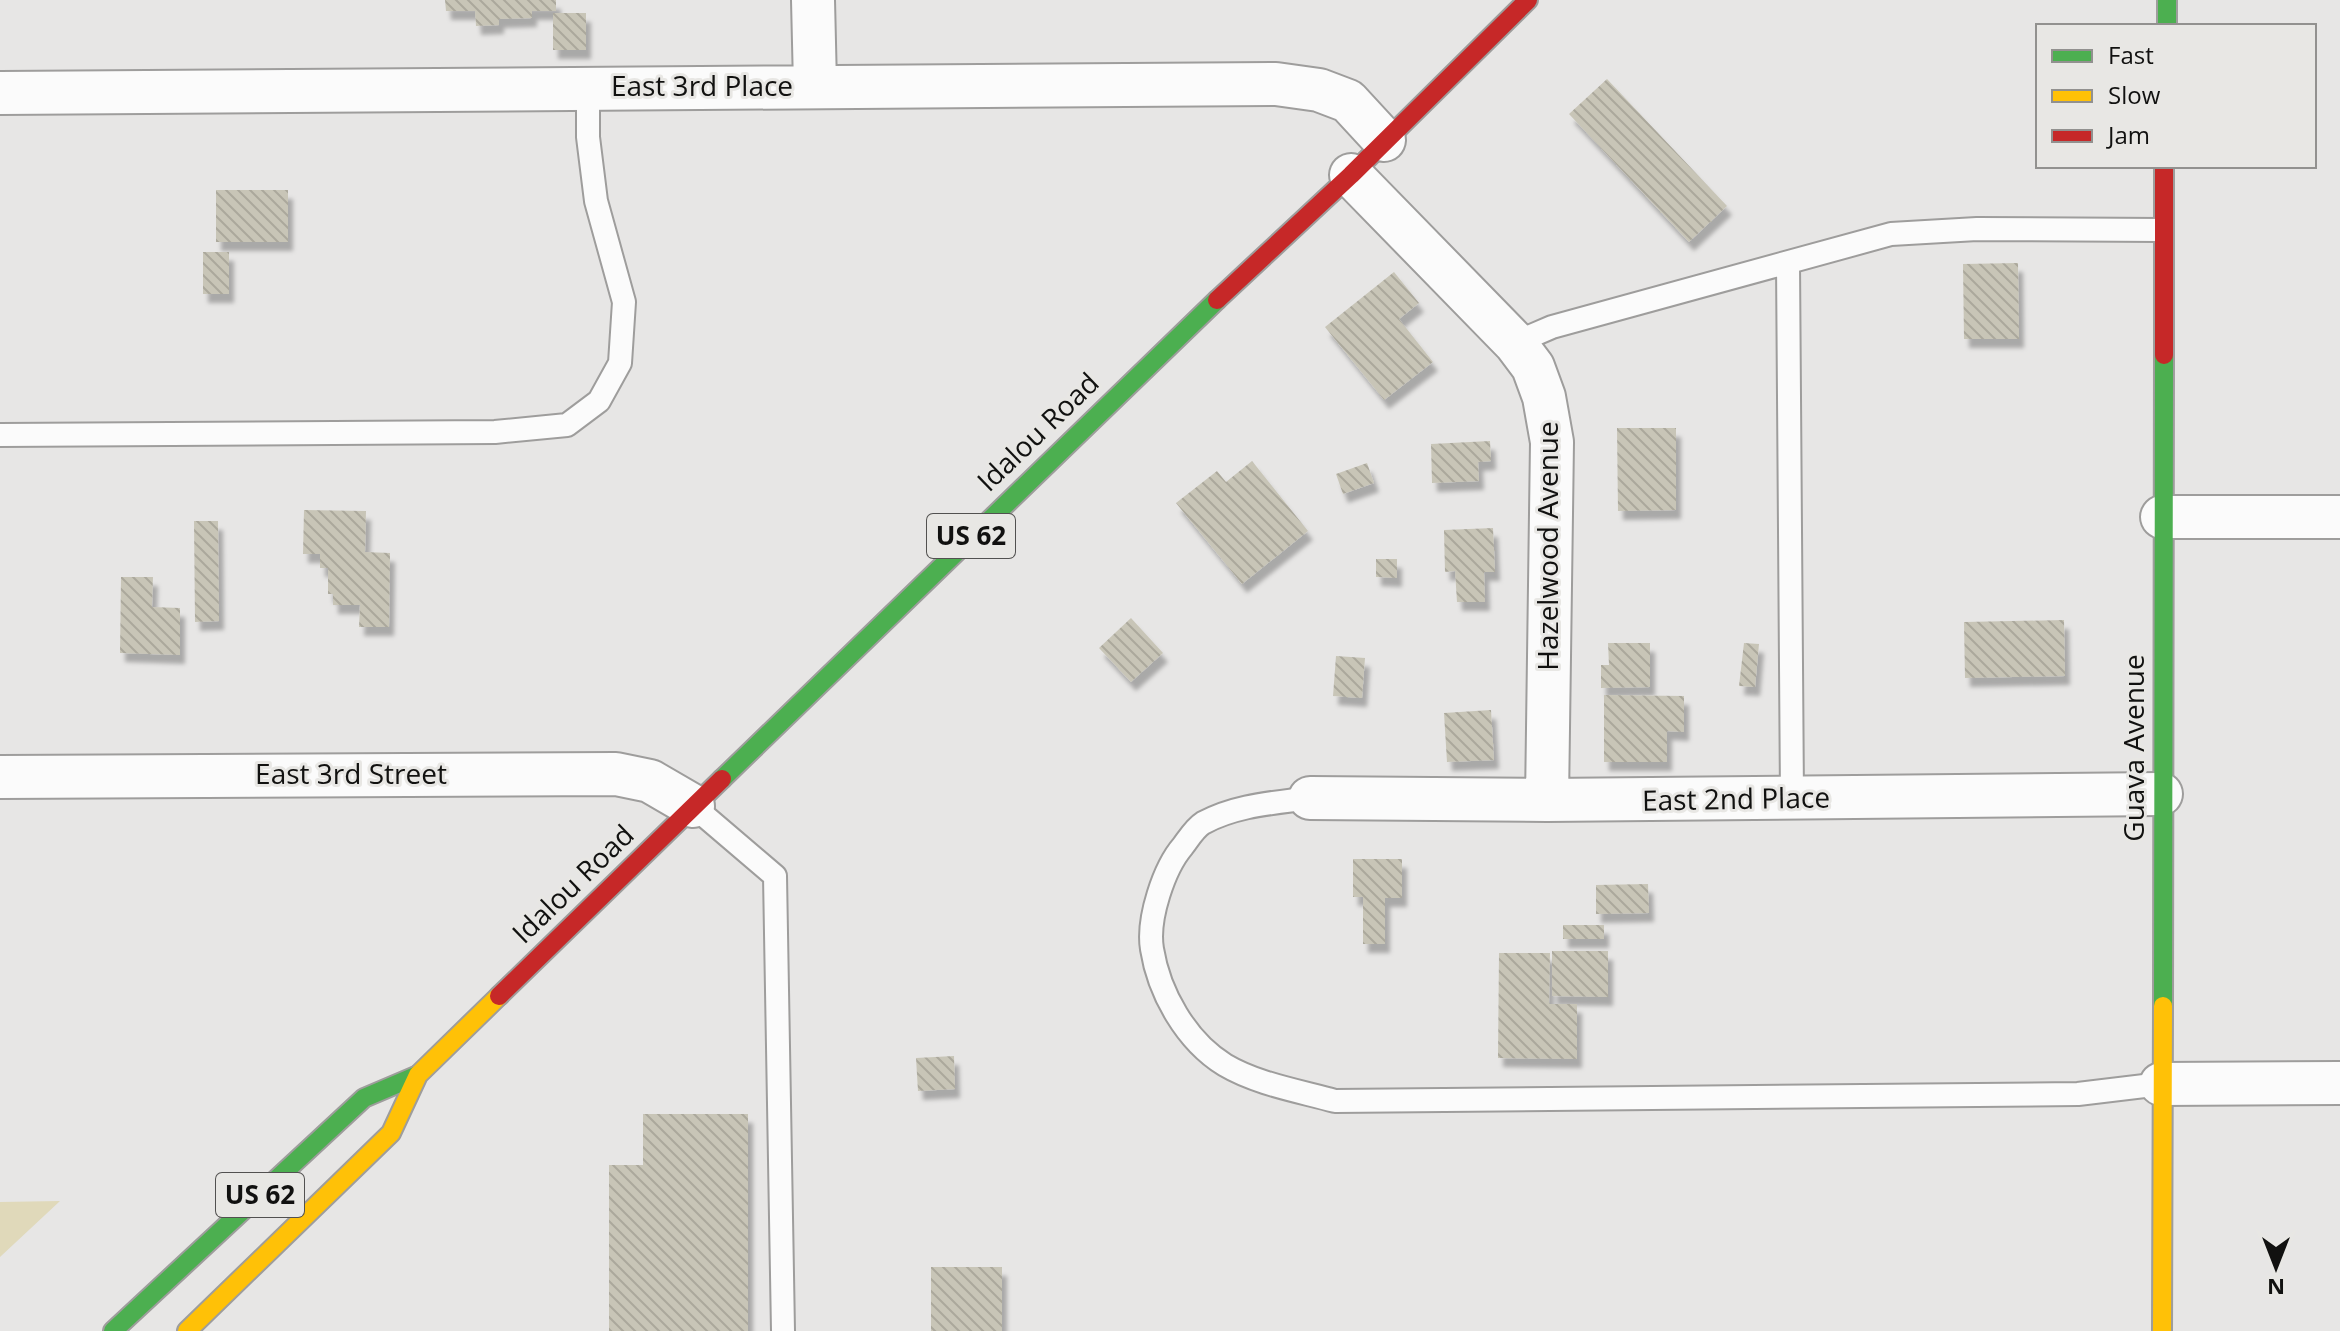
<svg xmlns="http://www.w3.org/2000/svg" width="2340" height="1331" font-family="'Open Sans',sans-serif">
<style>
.green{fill:#e0d9ba}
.building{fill:url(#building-back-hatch);filter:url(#shadow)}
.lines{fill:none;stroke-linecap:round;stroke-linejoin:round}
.lane-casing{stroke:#9e9d9c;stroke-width:26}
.street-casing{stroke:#9e9d9c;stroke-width:46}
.fast-casing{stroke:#9e9d9c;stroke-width:22}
.slow-casing{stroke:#9e9d9c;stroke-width:22}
.jam-casing{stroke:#9e9d9c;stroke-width:22}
.lane{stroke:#fbfbfb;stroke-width:22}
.street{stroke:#fbfbfb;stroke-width:42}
.fast{stroke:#4caf50;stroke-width:18}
.slow{stroke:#ffc107;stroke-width:18}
.jam{stroke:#c62828;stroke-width:18}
.labels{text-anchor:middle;stroke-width:6;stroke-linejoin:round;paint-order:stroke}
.shield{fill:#e8e7e4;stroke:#525150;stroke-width:2}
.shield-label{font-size:26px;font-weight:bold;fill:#111110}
.street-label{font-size:28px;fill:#111110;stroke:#e8e7e4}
</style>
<defs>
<pattern id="building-back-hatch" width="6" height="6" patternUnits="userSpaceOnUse" patternTransform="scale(2)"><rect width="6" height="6" fill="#c8c5b7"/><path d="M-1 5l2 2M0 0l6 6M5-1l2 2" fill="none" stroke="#aba89c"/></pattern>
<filter id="shadow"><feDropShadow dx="5" dy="9" stdDeviation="2" flood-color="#0004"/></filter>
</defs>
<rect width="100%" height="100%" fill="#e7e6e5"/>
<path class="green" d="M60,1201l-60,56v-55z"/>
<path class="building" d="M445,0h111v11h-24v7l-33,1v6l-23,1 -1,-15h-29z
M553,13h33v37h-33z
M1607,79l120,127 -38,36 -120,-128z
M216,190h72v52h-72z
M203,252h26v42h-26z
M2018,263l1,76h-55l-1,-75z
M1394,272l25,31 -20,16 34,43 -49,38 -59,-73z
M1617,428h59v82l-58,1z
M1490,441l1,20 -13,1 1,19 -47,2 -1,-39z
M1252,461l56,70 -66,53 -66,-81 41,-32 9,11z
M1367,463l7,20 -31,11 -7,-20z
M304,510l62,1 -1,41 25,1 -1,74h-30l1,-22h-27v-11h-5v-26h-8v-14h-17z
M194,521h24l1,100 -24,1z
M1493,528l2,44h-11l1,30h-28l-2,-31 -10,1 -1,-42z
M1376,559h21v19l-21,-1z
M121,577h32l-1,30 28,1v47l-60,-2z
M1131,618l32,35 -32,29 -32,-34z
M2064,620l1,56 -100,2 -1,-56z
M1608,643h42v44l-49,1v-23h8z
M1744,643l15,1 -4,43 -16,-1z
M1336,656l29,2 -3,40 -29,-2z
M1604,695l80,1v36l-17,-1v31h-63z
M1491,710l3,50 -47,2 -3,-49z
M1353,859h49v39h-17v46h-22v-47h-10z
M1648,884l1,29 -53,1v-29z
M1563,925h41v14h-41z
M1552,951h56v46l-56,-1z
M1499,953h51l-1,51h28v55l-79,-1z
M954,1056l1,33 -37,2 -2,-33z
M643,1114h105v217h-139v-166h34z
M931,1267h71v64h-71z"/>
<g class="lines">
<defs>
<path id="lane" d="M1788,263l4,535
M1515,343l37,-16 339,-93 86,-5 185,1
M0,435l495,-3 72,-7 32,-24 21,-38 4,-61 -28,-101 -8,-64v-50
M1310,798c-36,5 -74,7 -107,25 -8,5 -14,15 -20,23 -19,22 -36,73 -31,103 7,44 34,92 73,116 32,19 74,26 110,36l743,-7 83,-10
M693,806l82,70 8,455"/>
<path id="street" d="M813,0l2,85
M0,93l1276,-9 43,6 29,11 36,39
M1351,175l164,168 18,24 11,30 8,45 -5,358
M2162,517h178
M0,777l616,-3 34,7 43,25
M1310,798l237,2 614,-6
M2161,1084l179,-1"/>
<path id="fast" d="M2167,0v26
M722,779l495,-479
M2163,1006l1,-651
M113,1331l251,-233 54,-23"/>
<path id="slow" d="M187,1331l204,-198 27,-58 81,-79
M2162,1331l1,-325"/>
<path id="jam" d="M1217,300l134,-125 177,-175
M2164,355v-189
M499,996l223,-217"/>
</defs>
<use href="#lane" class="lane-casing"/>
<use href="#street" class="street-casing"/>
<use href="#fast" class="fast-casing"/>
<use href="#slow" class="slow-casing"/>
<use href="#jam" class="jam-casing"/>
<use href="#lane" class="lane"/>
<use href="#street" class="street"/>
<use href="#fast" class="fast"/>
<use href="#slow" class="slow"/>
<use href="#jam" class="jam"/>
</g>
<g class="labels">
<g class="shield">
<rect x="927" y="514" width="88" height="44" rx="6"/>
<rect x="216" y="1173" width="88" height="44" rx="6"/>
</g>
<g class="shield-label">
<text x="971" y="545">US 62</text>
<text x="260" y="1204">US 62</text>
</g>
<g class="street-label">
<text x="702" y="96">East 3rd Place</text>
<text transform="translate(1038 432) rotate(-44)" y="10">Idalou Road</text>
<text transform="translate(1548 546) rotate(-90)" y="10">Hazelwood Avenue</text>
<text transform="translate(2134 748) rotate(-90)" y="10">Guava Avenue</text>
<text x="351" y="784">East 3rd Street</text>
<text transform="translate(1736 799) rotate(-1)" y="10">East 2nd Place</text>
<text transform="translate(573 884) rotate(-44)" y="10">Idalou Road</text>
</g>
</g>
<rect x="2036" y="24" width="280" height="144" fill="#e8e7e4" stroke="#92918f" stroke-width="2"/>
<rect x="2052" y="50" width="40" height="12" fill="#4caf50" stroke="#92918f" stroke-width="2"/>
<text x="2108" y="64" font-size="24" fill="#111110">Fast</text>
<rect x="2052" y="90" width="40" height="12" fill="#ffc107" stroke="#92918f" stroke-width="2"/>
<text x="2108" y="104" font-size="24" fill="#111110">Slow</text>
<rect x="2052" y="130" width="40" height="12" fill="#c62828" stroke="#92918f" stroke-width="2"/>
<text x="2108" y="144" font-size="24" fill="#111110">Jam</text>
<g transform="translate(2276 1267) rotate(180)" stroke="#e8e7e4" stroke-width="6" paint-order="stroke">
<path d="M0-6L14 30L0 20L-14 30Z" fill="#111110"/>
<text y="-12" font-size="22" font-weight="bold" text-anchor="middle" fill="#111110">N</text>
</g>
</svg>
